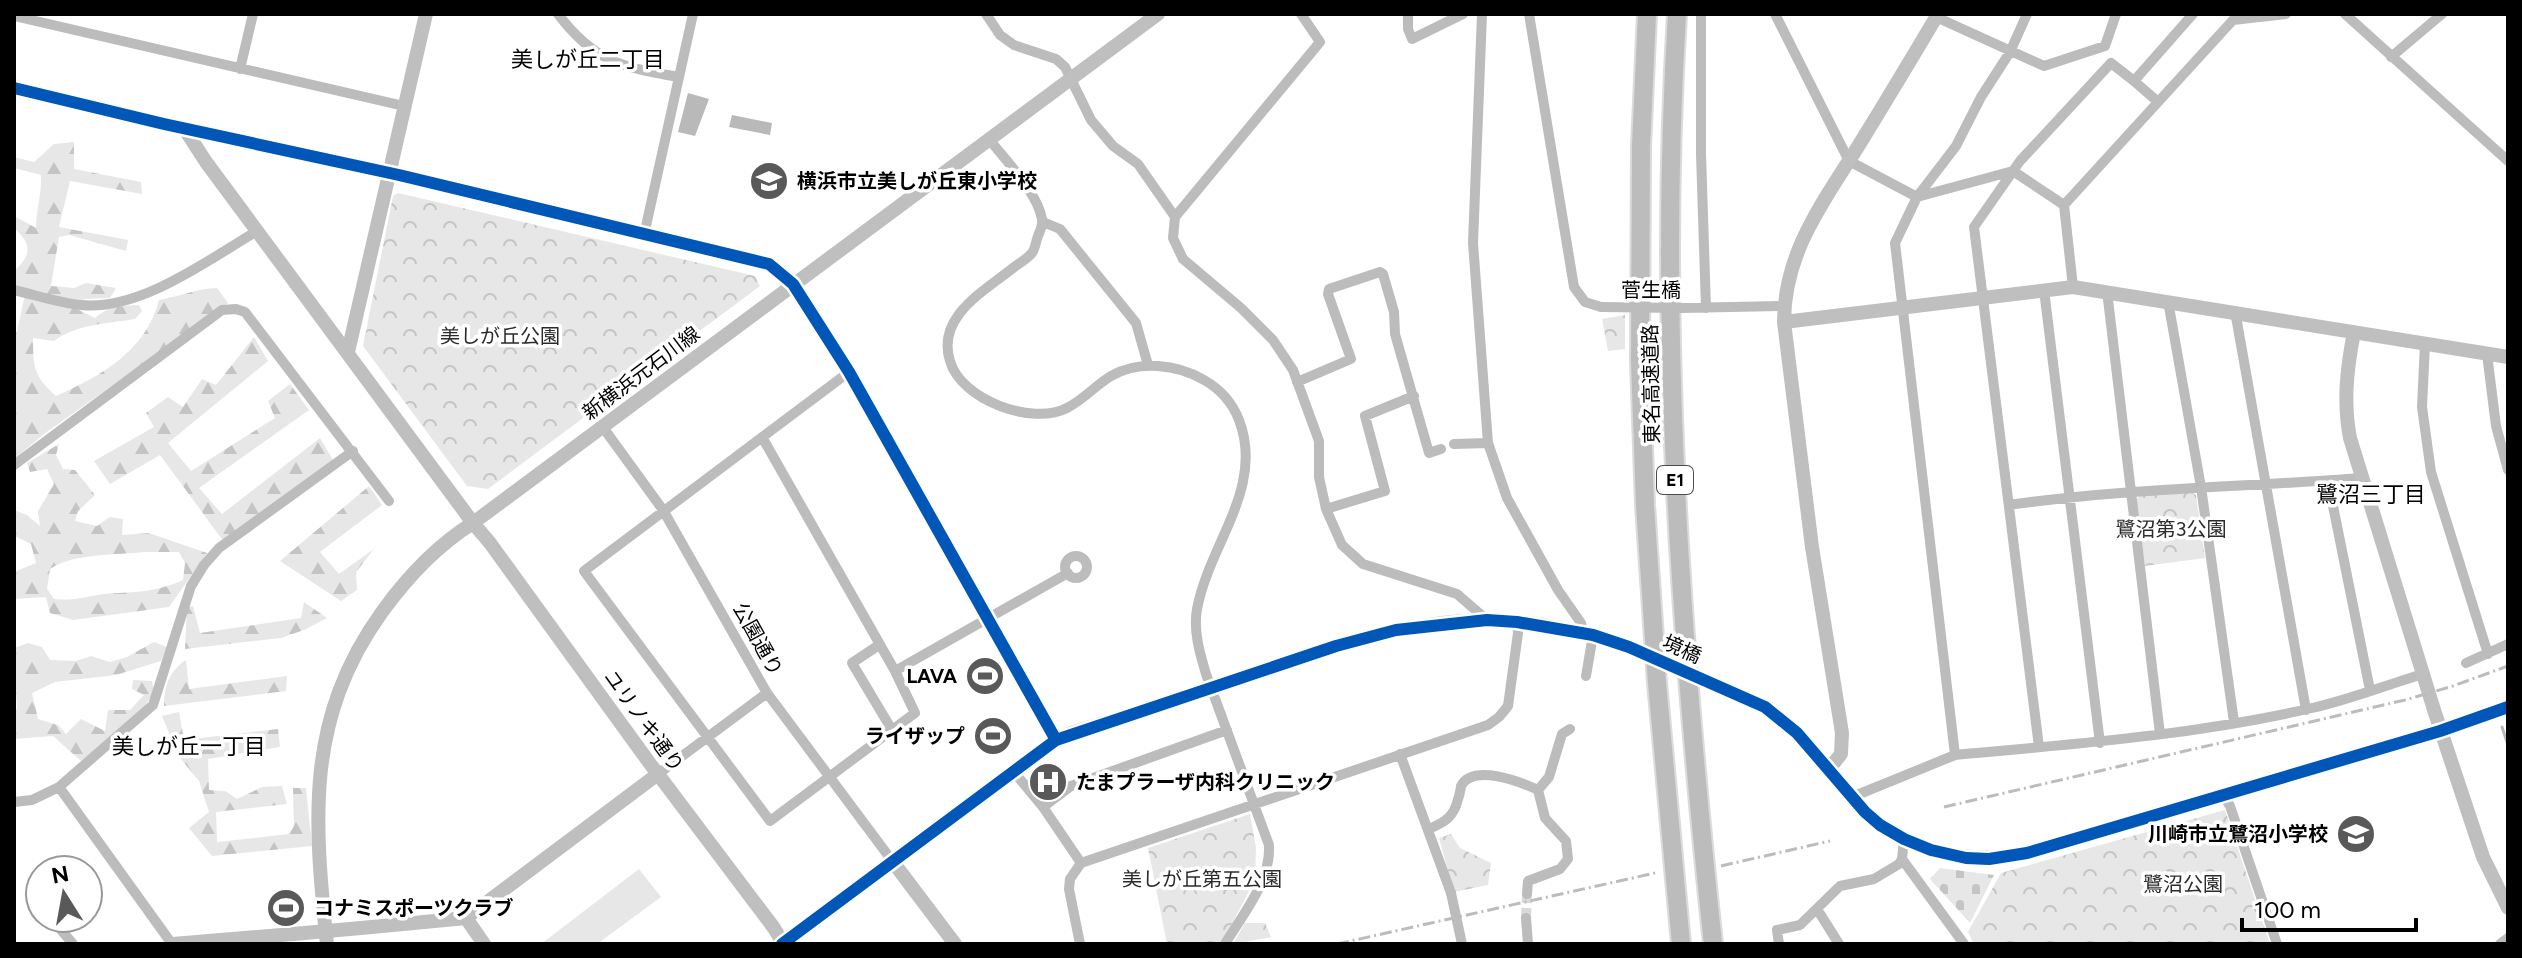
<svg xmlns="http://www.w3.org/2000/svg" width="2522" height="958" font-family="Figtree,'Noto Sans JP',sans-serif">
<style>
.forest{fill:url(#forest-firs);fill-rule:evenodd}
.cemetery{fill:url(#cemetery-stones)}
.park{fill:url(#park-crowns)}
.pitch{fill:#e7e7e7}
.water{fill:#b9b9b9}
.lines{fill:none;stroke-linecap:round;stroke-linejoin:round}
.stream{stroke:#b9b9b9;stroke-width:3}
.street-tunnel{stroke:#d9d9d9;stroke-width:10;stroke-dasharray:10 5;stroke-linecap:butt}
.highway-casing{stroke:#dbdbdb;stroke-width:22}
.street{stroke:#bcbcbc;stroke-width:10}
.secondary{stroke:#bfbfbf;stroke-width:14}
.highway{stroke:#bcbcbc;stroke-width:18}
.rail{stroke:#bcbcbc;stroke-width:3;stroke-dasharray:12 4 2 4;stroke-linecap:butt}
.street-bridge{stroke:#bcbcbc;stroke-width:10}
.secondary-bridge{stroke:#bfbfbf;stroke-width:14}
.cycleway-casing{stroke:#fff;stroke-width:17}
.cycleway{stroke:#0057b8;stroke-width:12}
.labels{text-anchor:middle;stroke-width:7;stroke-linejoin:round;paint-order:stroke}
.shield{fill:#fff;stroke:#4c4c4c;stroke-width:2}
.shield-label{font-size:18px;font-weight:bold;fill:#000}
.poi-label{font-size:20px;font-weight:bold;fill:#000;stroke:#fff;text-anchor:start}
.street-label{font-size:20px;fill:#000;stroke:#fff}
.park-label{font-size:20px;fill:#2b2b2b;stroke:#fff}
.neighbourhood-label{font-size:22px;fill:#000;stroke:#fff}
</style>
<defs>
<pattern id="forest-firs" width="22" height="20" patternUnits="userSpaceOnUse" patternTransform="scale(2)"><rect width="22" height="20" fill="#e7e7e7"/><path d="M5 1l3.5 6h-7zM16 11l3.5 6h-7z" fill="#c4c4c4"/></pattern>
<pattern id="cemetery-stones" width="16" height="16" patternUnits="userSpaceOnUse" patternTransform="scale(2)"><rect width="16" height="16" fill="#e7e7e7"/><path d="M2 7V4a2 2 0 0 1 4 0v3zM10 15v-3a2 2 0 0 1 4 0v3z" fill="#c4c4c4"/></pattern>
<pattern id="park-crowns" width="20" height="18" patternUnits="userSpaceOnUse" patternTransform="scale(2)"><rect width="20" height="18" fill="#e7e7e7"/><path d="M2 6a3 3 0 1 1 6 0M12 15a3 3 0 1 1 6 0" fill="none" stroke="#c4c4c4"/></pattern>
</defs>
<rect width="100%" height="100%" fill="#fff"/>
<path class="forest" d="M74,142v27l67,13 1,12 -72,-13 -11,46 69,13 -2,11 -57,-16 -10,2 -8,49 23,2 12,-5 30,5 -6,10 -26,1 -11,8 22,11c13,-12 27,-12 44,-13l3,6 -7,8c-28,5 -56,4 -81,22l-21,-3c0,30 1,38 23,58 45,-20 90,-45 103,-96 20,-3 38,-12 58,-12l11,15 -184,131 -30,25v-127h3l9,-43 -12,-3v-15c18,-16 18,-27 0,-43v-12l22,12c0,-18 6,-35 5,-53l-27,-7v-11l20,5 20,-18z
M254,337l14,24 -100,82 23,28 84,-53 -7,-17 22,-17 19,26 -110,78 23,26 98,-76 13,22 -109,82 -64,-87 -50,29 -16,-23 60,-34 -8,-14 22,-16 15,10 19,-28 14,6z
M59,444l-3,11 7,14 12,1 20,25 -17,16 -3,10 22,5 13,-9 13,2 -1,16 27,-2 58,20 -38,54 -96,13 -23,-7 -4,-16 -32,2v-27l22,-9 -5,-19 -16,-8 -1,-26 13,5 13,11 -2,-15 16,-27 -7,-15 -17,3 -3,-9zM145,552h34l6,11 -2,17c-22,10 -40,12 -64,13 -24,0 -40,9 -65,6l-7,-10 3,-20c23,-16 68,-14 95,-17z
M369,486l13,19 -62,47 19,22 35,-25 -18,23 1,18 -16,11 -61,-40z
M304,602l23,16 -23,12 -23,8 -96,11 2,-42 6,-1 7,27 101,-15z
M154,642l13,5 -6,14 -45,14 -61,7 -23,11 6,26 20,6 8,9 15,-15 24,12 3,-21h22l14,-15 -12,-6 1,-9 19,1 2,11 -14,22 -59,47 -28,-25 -39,3v-29l3,-1 -3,-61 14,-5 14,4 8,13 26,1 15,-5 19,6 17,-5z
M186,660l3,29 98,-13 -1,15 -122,15c0,-19 5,-35 22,-46z
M179,712l5,28 94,-11 2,18 -72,12 1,31 16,1 12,8 25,-12 20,-1 5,18 -71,8 1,30 72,-8 5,-8 -1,-38h13l6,58 -100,10 -23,-28 20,-16 -10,-31 -32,-39 2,-9 -7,-17z"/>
<path class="cemetery" d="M1940,868l54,7 -24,48 -40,-44z"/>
<path class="park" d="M398,193l357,83 5,10 -272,203 -21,-3 -104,-140 30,-150z
M1625,315v34l-17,2 -6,-32z
M2189,491l7,4 9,63 -60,8 -9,-66 5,-6z
M2225,810l45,134h-296l-6,-12 33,-59z
M1250,814l6,34 -1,32 -33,62 -2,2h-53l-19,-96z
M1451,834l9,14 31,15 -3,22 -34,7 -15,-54z
M1245,923h20l6,14 -38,7z"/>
<path class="pitch" d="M639,869l22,28 -64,47h-56z"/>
<path class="water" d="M688,93l21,6 -14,37 -17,-4z
M732,115l40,8 -2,12 -41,-8z"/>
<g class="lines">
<path class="stream" d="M2502,727l6,18"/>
<path class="street-tunnel" d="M1526,918l1,-24"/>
<defs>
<path id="highway" d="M1647,14l-6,132 -1,215 5,144 12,178 24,261
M1677,14c-19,310 3,621 36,930"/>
</defs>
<use href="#highway" class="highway-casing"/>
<path class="street" d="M558,14c36,48 64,53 120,63
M986,14l14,21 14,10 42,14 9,8 26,53 22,26 25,18 37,53 -2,21 10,21 58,49 32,32 20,30 26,71v36l7,32 16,36 21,19 94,30 30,26
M1408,14v15l4,10 51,-25
M1482,14l-9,229 15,200 19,55 51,92 23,33 2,10
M1529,14l45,273 11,15 16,5
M1701,14v140l5,154
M1775,14l74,147 68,36 96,-26 51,34
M2027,14l-17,38 -29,45 -25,49 -39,51 -22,46 60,512c120,-11 240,-20 357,-47 37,-8 74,-23 111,-34
M2345,14l163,147
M14,16l390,90
M1936,17l108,49 61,-20 11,-32
M2391,57l51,-43
M240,69l13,-55
M2134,81l23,20
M989,139c17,22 48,53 53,80 1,6 -2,12 -4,17 -2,5 -3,13 -6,17 -5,6 -14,11 -19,15 -29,23 -77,49 -63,93 11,39 82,65 117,47 16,-8 29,-23 44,-32 28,-16 66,-12 93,4 16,9 28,22 35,40 26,68 -30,124 -42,189 -4,22 3,45 9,65l63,171c2,36 -26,69 -44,99
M1175,217l145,-175 -19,-28
M1043,222l17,7 76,94 12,42
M644,235l49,-221
M2073,287l-9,-82 169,-185 53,-6
M14,290c22,5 45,13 67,15 59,6 127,-45 176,-74
M2044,290l56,453
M2107,291l53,443
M2168,301l33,186 33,235
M1681,308l103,-2
M2235,311l71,399
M2425,344l-3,63 9,65 57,182
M2487,354l9,72 12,44
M849,372l-265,199 186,250 145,-108 -20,-42
M1297,382l54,-23 -23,-65 1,-5 51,-17 3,2 11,38 1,22 34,119 12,-4
M602,426l61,84 104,183 126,169
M762,437l133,234 173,-98
M1454,444l34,-1
M14,465l208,-155 14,-1 9,3 144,189
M2328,481l42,209
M2009,505c117,-17 235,-18 353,-27
M1326,509l59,-18 -20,-75 49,-20
M1065 567a11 11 0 1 1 22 0a11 11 0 1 1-22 0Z
M879,645l-27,18 40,67
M2466,663l42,-19
M1586,676l7,-41
M2039,747l-65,-520 46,-66 91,-98 23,18 59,-67
M1400,754l51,139
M1014,772l29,35 38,56
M658,774l109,-81
M59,787l94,-82 38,-119 13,-21 15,-17 134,-97
M2223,795l7,11 47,138
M1852,797l103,-42
M14,802l18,-2 27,-13 113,157
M1043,807l28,-21 156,-56
M1429,829c16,-7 25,-12 29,-30 1,-2 3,-11 3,-13 12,-23 60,-4 77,4
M1902,859l62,85
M1527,894l1,-13 32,-12 8,-10 -2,-18 -21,-23 -7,-28 11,-13 13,-43 8,-5
M38,903l2,2
M1817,909l22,35
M51,918l22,26
M1526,918l2,26
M1080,944l-11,-55 1,-10 11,-16 407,-138 11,-8 9,-11 10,-73 -1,-11
M1779,944l-2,-14 23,-5 40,-39 34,-7 25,-15 3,-5 2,-20
M2500,944l8,-6"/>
<path class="secondary" d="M14,88l150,36 235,51 370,89 24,20 56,88 207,368
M184,128l22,34 267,361 17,20 161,222 123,163 9,15
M1784,322l289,-35 435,70
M2354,332c-7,36 -11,70 -4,106l85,275 48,144 25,51
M348,352l78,-338
M1718,687c19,8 39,14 56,26 37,27 59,68 92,100 42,41 105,51 161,40l413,-122 68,-24
M1829,769l12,-15 1,-21 -30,-186 -28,-225c0,-70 40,-121 75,-177 27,-44 53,-87 79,-131
M893,862l62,82
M466,918l18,26
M361,928l105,-10 192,-144
M173,944l120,-10
M327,944c-13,-124 -22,-225 55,-332 26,-36 54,-66 91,-89l685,-509
M782,944l274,-204 15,-7c62,-19 124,-40 185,-60 75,-25 150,-52 230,-53 48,-1 99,13 143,27"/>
<use href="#highway" class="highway"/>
<path class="rail" d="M1944,807l461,-107 48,-14 55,-20
M1721,866l109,-25
M1337,944l318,-71"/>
<path class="street-bridge" d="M1601,307l80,1
M1451,893l11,51"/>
<path class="secondary-bridge" d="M1629,647l89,40
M293,934l68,-6"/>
<defs>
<path id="cycleway" d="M14,88l150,36 235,51 370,89 24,20 56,88 207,368
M782,944l274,-204 280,-94 60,-16 91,-10 30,2 76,13 36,12 136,60 32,26 68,79 15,13 24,14 27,11 35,8 23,1 38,-6 413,-122 68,-24"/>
</defs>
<use href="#cycleway" class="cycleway-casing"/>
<use href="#cycleway" class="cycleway"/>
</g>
<defs>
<symbol id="school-disc" viewBox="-11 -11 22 22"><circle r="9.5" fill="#595959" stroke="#fff"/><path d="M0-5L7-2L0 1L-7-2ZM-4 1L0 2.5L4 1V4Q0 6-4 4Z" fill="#fff"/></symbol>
<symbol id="stadium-disc" viewBox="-11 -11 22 22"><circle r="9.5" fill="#595959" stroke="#fff"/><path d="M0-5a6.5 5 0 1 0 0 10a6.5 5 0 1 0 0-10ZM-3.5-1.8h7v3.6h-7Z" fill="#fff"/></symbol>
<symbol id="hospital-disc" viewBox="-11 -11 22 22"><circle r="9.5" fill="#595959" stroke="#fff"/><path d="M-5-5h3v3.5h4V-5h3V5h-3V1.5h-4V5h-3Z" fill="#fff"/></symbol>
</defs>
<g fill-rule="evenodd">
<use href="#school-disc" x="747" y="159" width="44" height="44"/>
<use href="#stadium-disc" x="963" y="654" width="44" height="44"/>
<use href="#stadium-disc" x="971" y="714" width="44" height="44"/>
<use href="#hospital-disc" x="1026" y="760" width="44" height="44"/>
<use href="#school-disc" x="2334" y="812" width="44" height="44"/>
<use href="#stadium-disc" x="264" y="886" width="44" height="44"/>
</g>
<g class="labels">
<rect class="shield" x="1657" y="466" width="36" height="28" rx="6"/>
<g class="shield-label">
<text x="1675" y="486">E1</text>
</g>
<g class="poi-label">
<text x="797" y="188">横浜市立美しが丘東小学校</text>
<text x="957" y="683" text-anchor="end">LAVA</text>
<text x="965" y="743" text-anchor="end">ライザップ</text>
<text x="1076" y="789">たまプラーザ内科クリニック</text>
<text x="2328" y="841" text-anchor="end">川崎市立鷺沼小学校</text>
<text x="314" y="915">コナミスポーツクラブ</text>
</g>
<g class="street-label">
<text x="1651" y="297">菅生橋</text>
<text transform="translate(641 373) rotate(-37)" y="7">新横浜元石川線</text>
<text transform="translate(1651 384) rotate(-91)" y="7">東名高速道路</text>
<text transform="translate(758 639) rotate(61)" y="7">公園通り</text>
<text transform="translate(1682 649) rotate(24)" y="7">境橋</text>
<text transform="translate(644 721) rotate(54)" y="7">ユリノキ通り</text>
</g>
<g class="park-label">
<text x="500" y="343">美しが丘公園</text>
<text x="2171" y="536">鷺沼第3公園</text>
<text x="1202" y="886">美しが丘第五公園</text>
<text x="2183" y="891">鷺沼公園</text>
</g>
<g class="neighbourhood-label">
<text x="588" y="67">美しが丘二丁目</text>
<text x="2371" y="502">鷺沼三丁目</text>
<text x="189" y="754">美しが丘一丁目</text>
</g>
</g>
<rect width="2522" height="958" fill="none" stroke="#000000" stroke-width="32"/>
<g transform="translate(64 894) rotate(349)"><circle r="38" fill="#ffffff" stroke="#999999" stroke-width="2"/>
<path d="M0-6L14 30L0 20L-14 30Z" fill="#595959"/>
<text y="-12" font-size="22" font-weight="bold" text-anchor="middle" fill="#000000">N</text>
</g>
<path d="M2242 918v12h174v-12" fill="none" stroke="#000000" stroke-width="4"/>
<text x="2254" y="918" font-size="24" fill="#000000" stroke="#ffffff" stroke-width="6" paint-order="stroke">100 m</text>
</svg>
